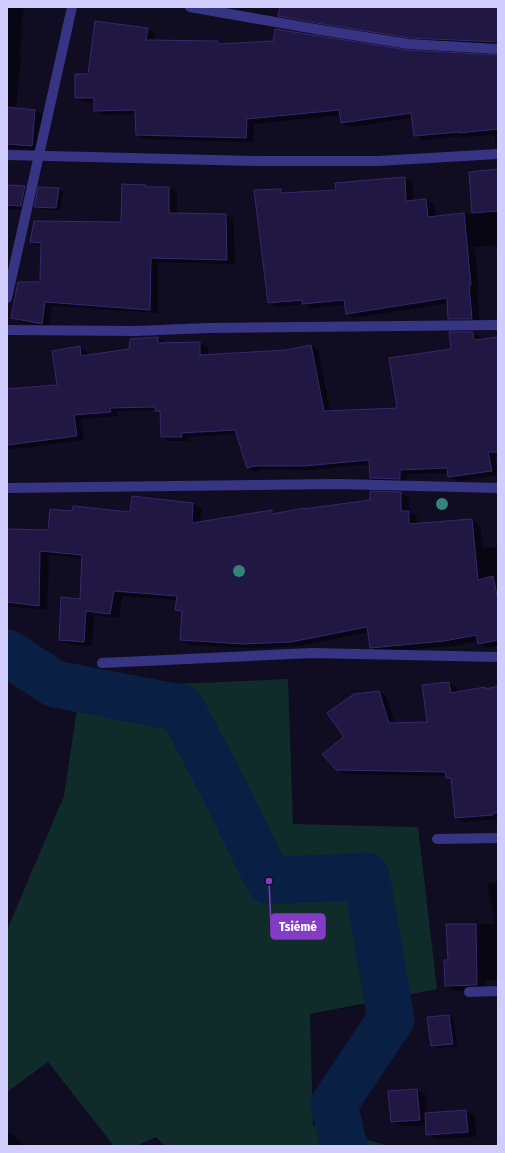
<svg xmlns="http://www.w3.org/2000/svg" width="505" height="1153" font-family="'Fira Sans Condensed',sans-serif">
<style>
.green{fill:#0f2c2a}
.shadow{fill:#0007}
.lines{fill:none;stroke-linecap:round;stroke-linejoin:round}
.river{stroke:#091f44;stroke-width:47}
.building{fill:#201743;stroke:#362870}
.minor{stroke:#373583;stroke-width:10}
.tree{fill:#358378}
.leader{fill:none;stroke:#843cc5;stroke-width:1.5}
.callout-dot{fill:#843cc5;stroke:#100c22;stroke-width:1.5}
.callout{fill:#843cc5;stroke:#843cc5;stroke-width:1.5}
.callout-label{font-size:13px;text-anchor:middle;font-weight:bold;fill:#fff}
</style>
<rect width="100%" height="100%" fill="#100c22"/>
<path class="green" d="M288 679 293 824 418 827 437 989 310 1014 313 1126 390 1146H165L156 1137 136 1146H114L48 1062 7 1092V930L64 796 80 688Z"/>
<g class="shadow">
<path d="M7 7H24L21 26 23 27 19 54 21 55 16 109 34 110 43 115 40 150 7 148Z"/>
<path d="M281 7H498V46L418 42 287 19 279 15Z"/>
<path d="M147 29 155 33 154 41 218 42 223 45 409 51 498 56V148L496 147 494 134 468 137 466 136 423 140 415 135 413 118 350 127 342 123 341 115 254 124V142L145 139 137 135V114L103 115 95 110V102H84L76 97 89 75Z"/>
<path d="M498 170V245L474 247 479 289H477L480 323H457L449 318 448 303 354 318 346 313 345 305 311 308 305 304 277 307 269 303 281 190 286 193 337 191 405 178 413 183V201L426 200 434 204 436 217 473 213 470 173Z"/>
<path d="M7 186 25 187 33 192 29 210 7 209Z"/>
<path d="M145 186 150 188H169L177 193V214L226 215 233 219 235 264 158 262V313L52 306 49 328 20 322 12 318 41 283 42 246H39L31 242 122 223Z"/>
<path d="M39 188 59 189 63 192 60 210 39 209 35 206Z"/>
<path d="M473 333 481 337V340L498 338V456H495L498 475 457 481 449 477V473L407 474 408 483 378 482 371 478 370 464 312 470 262 469 255 472 248 467 237 434 189 437V441H169L161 437V413L157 410 117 411 118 416 81 419 84 440 7 450V390L58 386 79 347 87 352 88 356 130 350 158 338 166 342 165 344 200 343 208 347V356L286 351 311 346 318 350 330 411 398 409 452 350Z"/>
<path d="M400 493 409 498 410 512 417 517V525L472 520 480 525 483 548 498 547V646L487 648 479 643 478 641 453 646 380 652 371 647 369 632 300 646 253 648 190 645 181 640 183 613 177 609 178 600 122 596 119 618 94 615 92 646 68 644 60 639 81 600 83 558 49 555 47 610 7 606V527L8 530 49 531 73 512 131 513 133 497 193 504 202 509 200 522 272 511 277 514 371 501Z"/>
<path d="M449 683 457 687 458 692 498 689V819L464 822 456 818 453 780 447 776 345 774 337 769 346 737 379 692 386 696 395 723H428L423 686Z"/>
<path d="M498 882V979L485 981 486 990 455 991 446 986 449 961 447 925 495 924 487 884Z"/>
<path d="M449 1016 453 1018 457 1046 436 1048 432 1046 428 1018Z"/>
<path d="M417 1090 426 1095 427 1114 466 1111 475 1116 476 1137 436 1139 427 1134V1125L400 1126 392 1121 390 1092Z"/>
<path d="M7 1132 13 1135 25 1146H7Z"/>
</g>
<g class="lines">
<path class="river" d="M7 653 55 684 181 708 223 787 269 881 366 876 391 1019 334 1104 344 1146"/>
</g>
<g class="building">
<path d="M280 7H498V42L410 38 322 24 278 16Z"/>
<path d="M95 21 148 28 146 40 218 41V44L273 41 275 29 408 50 498 55V129L459 133V132L414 136 411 113 341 123 339 110 247 119 246 138 136 135 135 110 94 111V98H75V74H88Z"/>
<path d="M7 107 35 110 32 146 7 144Z"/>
<path d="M498 169V211L472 213 469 172Z"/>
<path d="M405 177 406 201 426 199 428 217 464 213 471 285H469L472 319H448L447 298 346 314 344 300 302 304V300L268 303 254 190 281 189V193L336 190 335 183Z"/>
<path d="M122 184 146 185V187H169V213L226 214 227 260 151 258 150 310 45 302 42 324 11 318 18 282H40L41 243 30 242 34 221 121 222Z"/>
<path d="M7 185 25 186 21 206 7 205Z"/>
<path d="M38 187 59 188 56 208 34 207Z"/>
<path d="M449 332H473L474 340 498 337V452H488L492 471 448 477 447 468 400 470V479L370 478 369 460 304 466H254L247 468 235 430 181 433 182 437H161L160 411H155V407L110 408 111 412 74 415 77 436 7 445V389L57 385 52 351 80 346 81 356 129 349 130 339 158 337V343L200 342V355L286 350 311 345 324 411 397 408 389 358 451 349Z"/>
<path d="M370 491 401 492V511H409V524L472 519 478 580 493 576 498 600V640L478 644 476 635 444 641 370 648 367 627 291 642 243 644 180 640 182 611 175 610 177 596 114 591 110 614 86 611 84 642 59 640 61 597 80 599 82 555 40 551 39 606 7 602V529L48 530 50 509 72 511 73 506 130 512 132 496 193 503 192 523 272 510V514L304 508V509L370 500Z"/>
<path d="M449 682 451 693 485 687 486 689 498 686V813H493V815L455 818 451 778H446L445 772 336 770 322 754 344 737 327 713 354 694 379 691 389 723 427 722 422 685Z"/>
<path d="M446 924H476L477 985 445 986 444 960H448Z"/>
<path d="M449 1015 453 1044 431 1046 427 1017Z"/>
<path d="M417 1089 420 1120 391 1122 388 1091Z"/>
<path d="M466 1110 468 1132 426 1135 425 1113Z"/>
</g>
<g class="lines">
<g class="minor">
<path d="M190 7 321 30 409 44 498 49"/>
<path d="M7 155 260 161H378L498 154"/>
<path d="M7 298 72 7"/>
<path d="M7 330 136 331 207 328 498 325"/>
<path d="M7 488 338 484 498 488"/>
<path d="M102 663 312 653 498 657"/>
<path d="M437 839 498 838"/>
<path d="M469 992 498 991"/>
</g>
</g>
<g class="tree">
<circle cx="442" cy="504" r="6"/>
<circle cx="239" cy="571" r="6"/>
</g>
<path class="leader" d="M269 881L271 926"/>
<circle class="callout-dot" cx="269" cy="881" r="4"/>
<rect class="callout" x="271" y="914" width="54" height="25" rx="4"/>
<g class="callout-label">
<text x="298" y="931">Tsiémé</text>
</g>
<rect width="505" height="1153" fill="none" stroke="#d2cdff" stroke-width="16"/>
</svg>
